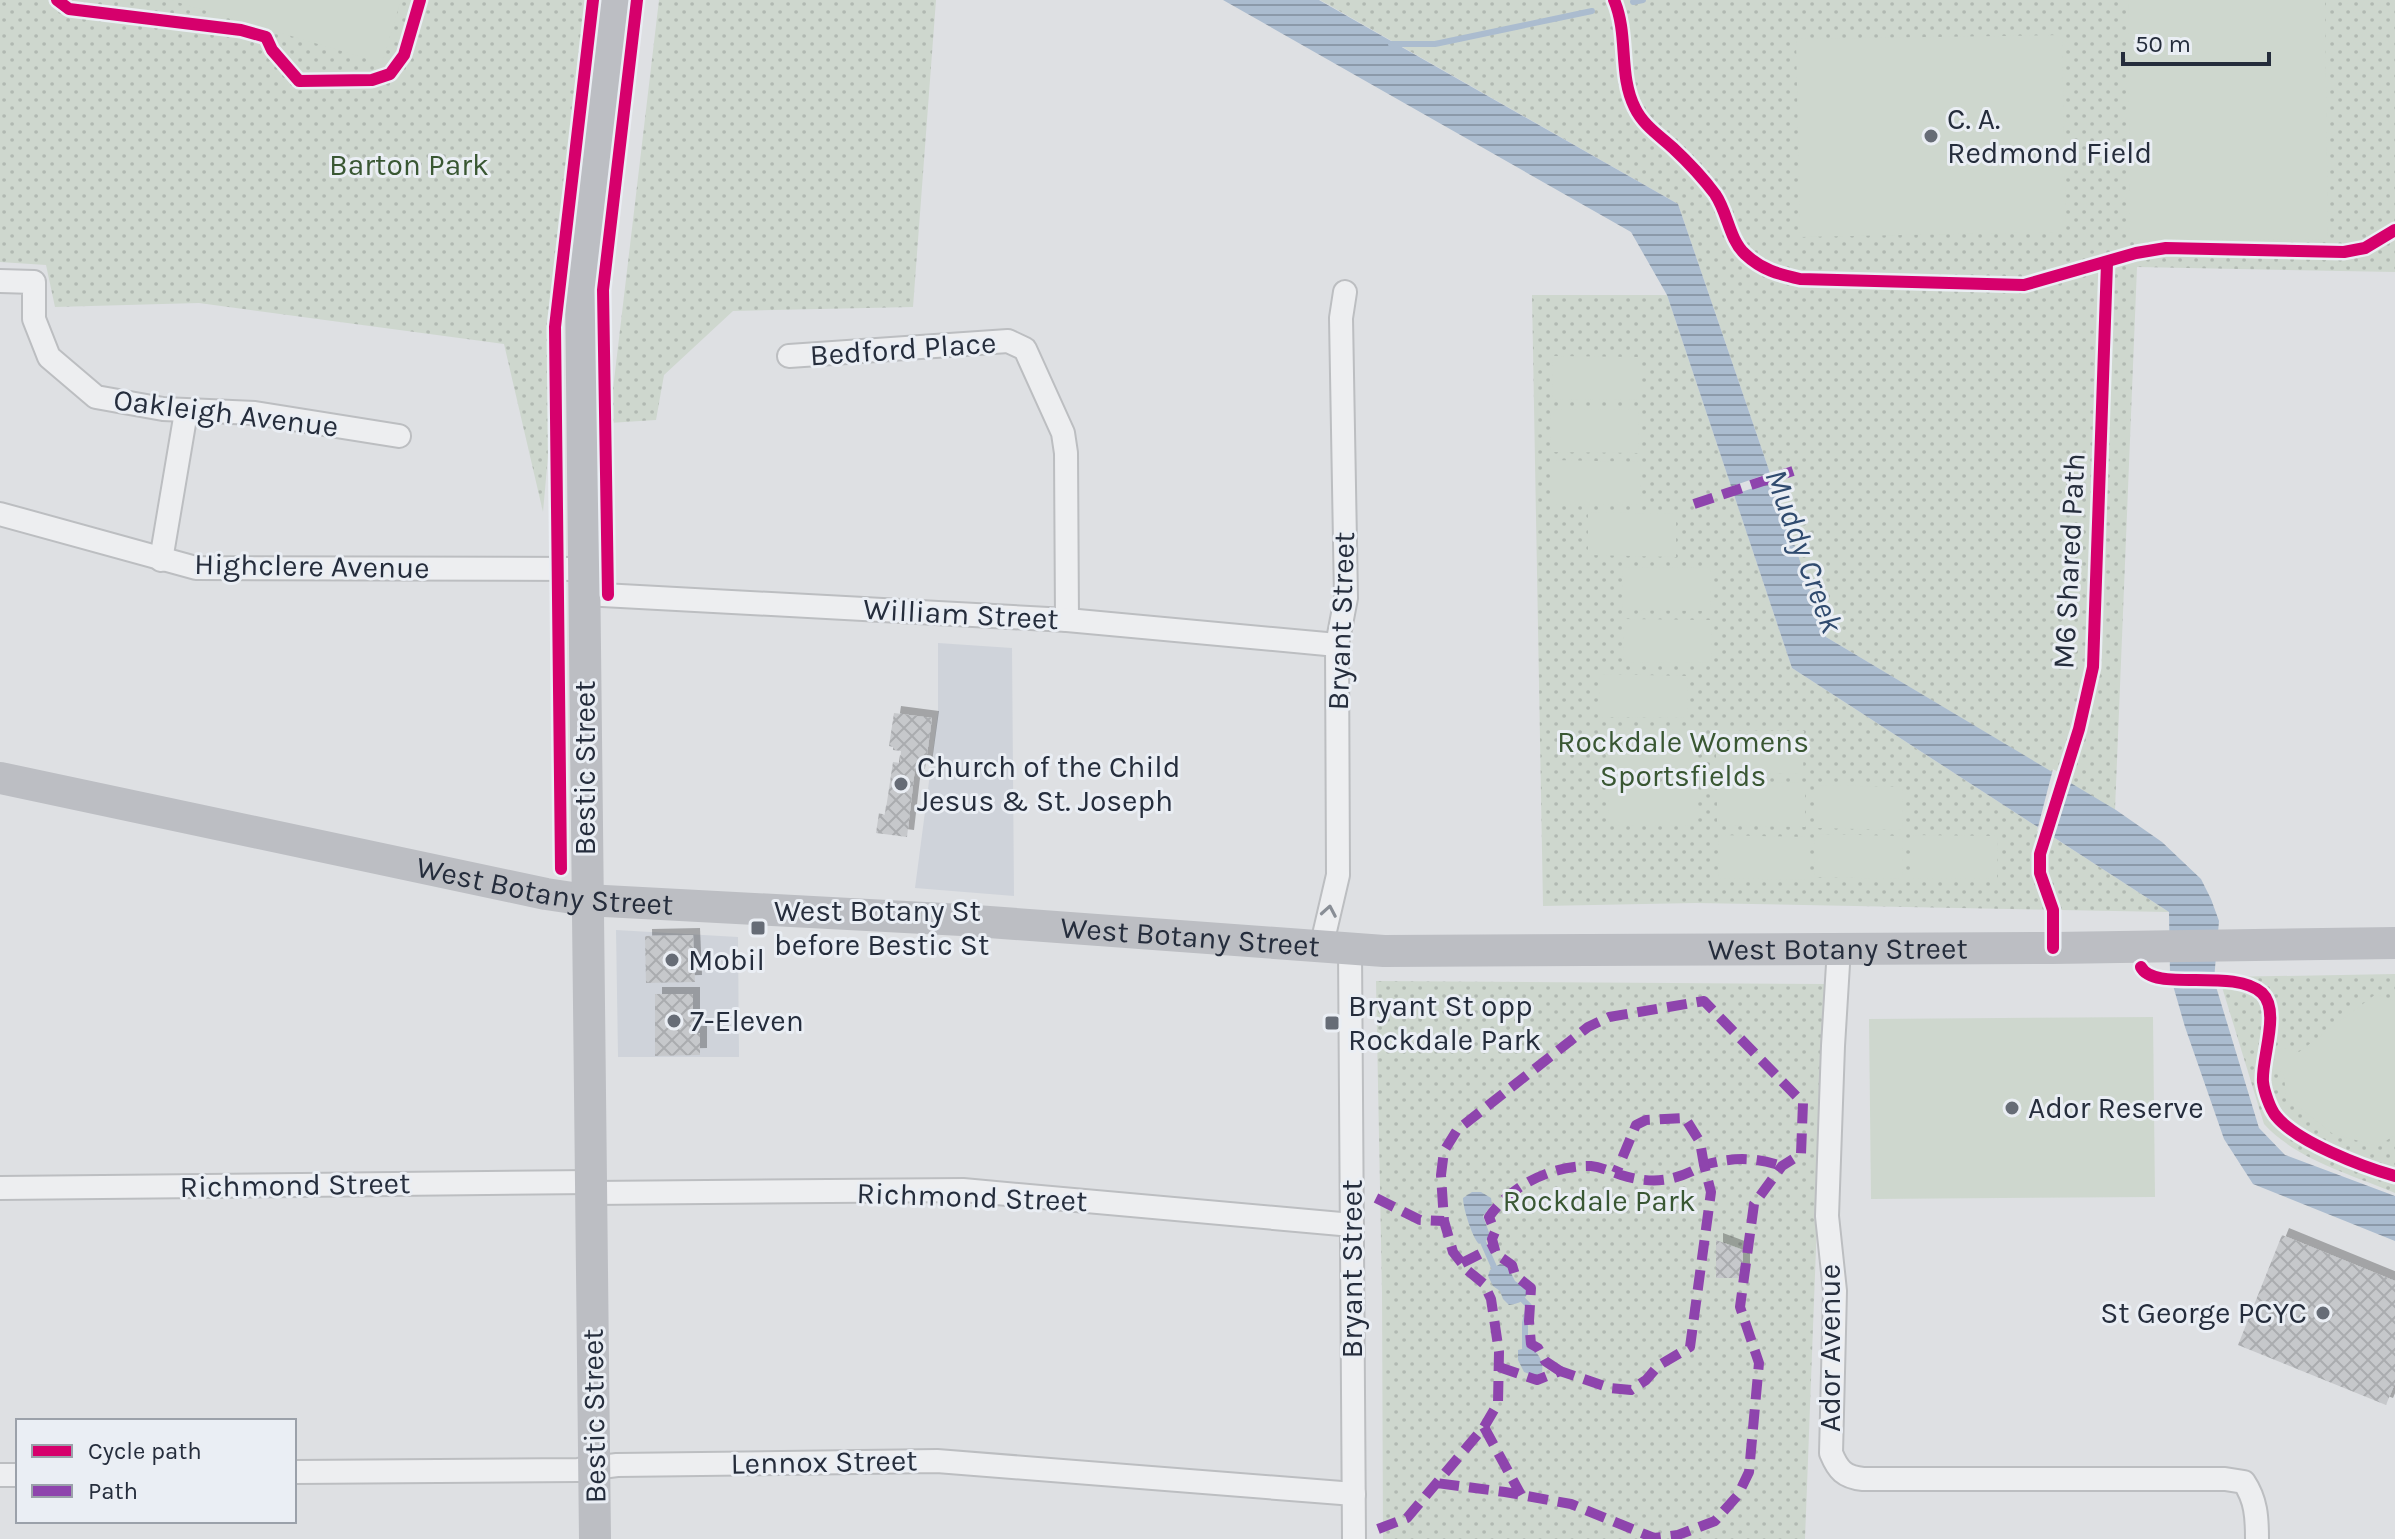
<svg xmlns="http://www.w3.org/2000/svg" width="2395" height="1539" font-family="Karla,sans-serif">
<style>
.built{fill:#cfd3da}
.park{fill:url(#park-dots)}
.garden{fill:#ced7ce}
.water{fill:url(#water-rules)}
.pier{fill:#dee0e3}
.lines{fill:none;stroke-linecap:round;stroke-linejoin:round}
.stream{stroke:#abbccf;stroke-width:6}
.building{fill:url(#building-cross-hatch);filter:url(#shadow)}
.street-casing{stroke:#bcbec1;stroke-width:26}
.street{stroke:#edeef0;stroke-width:22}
.secondary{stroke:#bcbec3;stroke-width:32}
.quiet{stroke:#8e44ad;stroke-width:10;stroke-dasharray:20 10;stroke-linecap:butt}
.cycleway-casing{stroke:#eaeef4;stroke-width:17}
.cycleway{stroke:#d6006c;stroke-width:12}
.oneway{stroke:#898e96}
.poi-dot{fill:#666c76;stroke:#eaeef4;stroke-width:3}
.labels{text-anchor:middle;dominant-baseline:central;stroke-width:6;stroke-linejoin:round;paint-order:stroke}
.poi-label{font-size:30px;fill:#252d3c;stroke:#eaeef4;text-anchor:start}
.park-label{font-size:30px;fill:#395733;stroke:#eaeef4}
.street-label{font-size:30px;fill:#252d3c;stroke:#eaeef4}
.water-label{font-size:32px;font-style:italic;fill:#304b6f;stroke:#eaeef4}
</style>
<defs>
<pattern id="park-dots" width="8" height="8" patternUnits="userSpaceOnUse" patternTransform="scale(2)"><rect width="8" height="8" fill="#ced7ce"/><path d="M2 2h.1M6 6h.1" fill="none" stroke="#b1b9b2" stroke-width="1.8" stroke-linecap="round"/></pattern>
<pattern id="water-rules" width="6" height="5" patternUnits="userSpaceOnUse" patternTransform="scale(2)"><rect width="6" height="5" fill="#abbccf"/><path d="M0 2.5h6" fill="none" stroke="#8b99a9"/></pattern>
<pattern id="building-cross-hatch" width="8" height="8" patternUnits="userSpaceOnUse" patternTransform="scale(2)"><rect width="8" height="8" fill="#c6c8cb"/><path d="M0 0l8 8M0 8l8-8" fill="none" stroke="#aaacaf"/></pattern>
<filter id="shadow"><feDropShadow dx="7" dy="-7" stdDeviation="0" flood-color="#0004"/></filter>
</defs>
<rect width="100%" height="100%" fill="#dee0e3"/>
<g class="built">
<path d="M938 643 1012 648 1014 896 915 888 938 713Z"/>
<path d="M616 930 738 937 739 1057H618Z"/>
</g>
<g class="park">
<path d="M0 0H598L559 332 543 512 504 344 199 303 55 307 46 265 0 262Z"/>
<path d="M659 0H936L913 307 733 311 664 375 656 420 609 423Z"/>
<path d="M1320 0H2395V272L2137 267 2115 810 1826 637 1678 204Z"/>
<path d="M1532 295H1667L1792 668 2169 912 1696 903 1543 906Z"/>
<path d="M2395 974V1193C2351 1174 2297 1160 2264 1124L2222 987 2223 977Z"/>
<path d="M1376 981 1826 984 1805 1539H1383L1382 1293Z"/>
</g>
<g class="garden">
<path d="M170 0H401L382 63Z"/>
<path d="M2128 0H2325L2328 239 2130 240Z"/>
<path d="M2062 35 2066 232 1800 237 1796 39Z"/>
<path d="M1553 356 1640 357V400L1552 399Z"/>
<path d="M1551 409 1639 410 1638 453 1550 452Z"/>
<path d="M1553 460 1641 462 1640 505 1553 504Z"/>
<path d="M1588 512 1676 514V557L1588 555Z"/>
<path d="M1623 567 1711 568 1710 611 1622 610Z"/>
<path d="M1624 619 1712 620 1711 663 1623 662Z"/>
<path d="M1600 674 1688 676 1687 718 1599 717Z"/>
<path d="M1610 728 1698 730V773L1610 771Z"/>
<path d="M1716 730 1804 731 1803 774 1716 773Z"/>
<path d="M1609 782 1696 783V826L1608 825Z"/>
<path d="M1717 782 1805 783V827L1717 825Z"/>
<path d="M1815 785 1903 787 1902 830 1815 828Z"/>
<path d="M1815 834 1903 836 1902 879 1814 877Z"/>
<path d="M1719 835 1806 837V880L1718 878Z"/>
<path d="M1910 835 1998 836 1997 879 1910 878Z"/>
<path d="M2376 994 2395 1001V1135L2378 1146 2333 1134 2286 1097 2284 1075 2273 1066 2277 1046 2299 1052Z"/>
<path d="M2153 1017 2155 1197 1871 1199 1869 1019Z"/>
</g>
<g class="water">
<path d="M1223 0H1319L1678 204 1826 637 2116 810 2162 842 2201 879 2211 899 2219 921 2214 980 2259 1128 2285 1155 2395 1196V1241L2253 1184 2224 1139 2185 1027 2170 975 2169 912 1792 668 1667 295 1631 232Z"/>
<path d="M1472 1192H1481L1491 1198 1492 1204 1483 1216 1491 1238 1479 1244C1472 1237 1463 1208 1463 1198Z"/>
<path d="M1500 1264 1507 1265 1515 1281 1528 1290C1526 1301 1519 1304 1509 1305L1503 1299 1500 1291 1493 1286 1488 1276 1490 1270Z"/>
<path d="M1530 1347C1538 1352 1544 1362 1542 1372L1535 1376 1524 1372 1518 1360V1350Z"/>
</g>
<g class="pier">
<path d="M1773 472 1776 480 1730 496 1727 488Z"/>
<path d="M2053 769 2070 779 2052 841 2037 831Z"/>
</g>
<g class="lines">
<g class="stream">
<path d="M1633 2 1643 0"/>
<path d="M1391 44H1435L1592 11"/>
<path d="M1483 1242 1494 1267"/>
<path d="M1523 1300 1529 1306 1525 1323V1347"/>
</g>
</g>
<g class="building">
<path d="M894 713 932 718 925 769 915 768 907 837 876 833 879 813 885 815 893 762 900 763 901 751 893 750V747L889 746Z"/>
<path d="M693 935 695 982 646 983 645 936Z"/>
<path d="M655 994H693V1033H700V1055L655 1056Z"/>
<path d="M2282 1235 2395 1281V1383L2386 1405 2238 1345Z"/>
<path d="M1716 1240 1743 1250V1278H1716Z"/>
</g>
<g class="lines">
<g class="street-casing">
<g id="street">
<path d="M0 281 34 282V319L49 357 96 397 163 409 255 413 399 436"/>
<path d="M789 356 1008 341 1025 349 1063 433 1066 453 1067 620"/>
<path d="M0 514 196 568 583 569"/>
<path d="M161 560 186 412"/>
<path d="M584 594 1067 620 1337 645"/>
<path d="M1321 948 1338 875 1337 645 1346 598 1341 318 1345 292"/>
<path d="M1839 948 1833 1046 1827 1216 1835 1291 1831 1453C1838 1470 1844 1477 1863 1479H2225L2244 1482C2256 1500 2257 1517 2257 1539"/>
<path d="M1350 950 1354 1539"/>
<path d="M0 1188 591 1182"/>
<path d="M591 1193 963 1190 1352 1225"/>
<path d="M294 1472 578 1470 617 1465 937 1461 1354 1494"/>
<path d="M0 1475H18"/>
</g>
</g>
<use href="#street" class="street"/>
<g class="secondary">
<path id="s1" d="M0 778 546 894 586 900 962 920 1384 951 2053 948 2395 943"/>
<path d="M595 1539 581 290 617 0"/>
</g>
<g class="quiet">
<path d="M1694 504 1793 471"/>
<path d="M1376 1198 1420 1220 1444 1221"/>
<path d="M1462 1263 1494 1247"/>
<path d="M1499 1367 1537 1380 1560 1371 1610 1388 1631 1390 1646 1380 1658 1366 1690 1347 1711 1192 1704 1165C1733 1157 1754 1157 1782 1166"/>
<path d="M1560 1371 1545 1361 1538 1348 1531 1344 1529 1321 1531 1288 1515 1275 1512 1265 1496 1254 1492 1239 1495 1232 1489 1217C1511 1185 1553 1165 1591 1166 1601 1167 1612 1172 1621 1175 1654 1185 1676 1181 1704 1165L1700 1142 1685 1118 1646 1120 1636 1125 1616 1173"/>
<path d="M1484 1427 1521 1495"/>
<path d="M1378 1529 1407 1518 1484 1427 1498 1403 1499 1352 1491 1299 1484 1284 1467 1270 1453 1252 1444 1221 1441 1175 1444 1151 1457 1130 1588 1027 1609 1017 1704 1001 1803 1103 1801 1154 1782 1166 1754 1204 1740 1307 1759 1363 1749 1472 1738 1495 1715 1521 1678 1535 1654 1538 1571 1504 1505 1492 1436 1483"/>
</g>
<g class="cycleway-casing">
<g id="cycleway">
<path d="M57 0 69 9 241 30 266 37 272 50 299 81 372 80 390 74 404 55 420 0"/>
<path d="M1614 0C1629 35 1618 75 1635 108 1643 125 1660 136 1673 148 1688 162 1703 178 1715 194 1728 213 1729 239 1745 254 1762 270 1778 274 1800 279L2024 285 2136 253 2166 248 2344 252 2365 248 2395 230"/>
<path d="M608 595 603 290 637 0"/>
<path d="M561 869 555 327 593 0"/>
<path d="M2053 948V910L2040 873V854L2079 729 2093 667 2107 263"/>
<path d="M2141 967C2154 993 2234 967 2262 993 2281 1011 2261 1059 2263 1082 2264 1091 2270 1109 2276 1116 2297 1142 2363 1167 2395 1176"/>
</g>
</g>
<use href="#cycleway" class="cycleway"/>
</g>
<defs><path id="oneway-chevron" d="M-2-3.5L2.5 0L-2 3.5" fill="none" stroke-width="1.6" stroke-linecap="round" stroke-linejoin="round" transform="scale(2)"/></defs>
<use class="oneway" href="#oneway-chevron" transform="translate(1329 911) rotate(-80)"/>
<g class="poi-dot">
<circle cx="1931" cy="136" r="8"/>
<circle cx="901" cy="784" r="8"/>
<rect x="750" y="920" width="16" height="16" rx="4"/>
<circle cx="672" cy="960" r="8"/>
<circle cx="674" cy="1021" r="8"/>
<rect x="1324" y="1015" width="16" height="16" rx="4"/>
<circle cx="2012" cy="1108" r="8"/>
<circle cx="2323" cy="1313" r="8"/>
</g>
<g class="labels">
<g class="poi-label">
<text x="1947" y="119">C. A.<tspan x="1947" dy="34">Redmond Field</tspan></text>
<text x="917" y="767">Church of the Child<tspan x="917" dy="34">Jesus &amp; St. Joseph</tspan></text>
<text x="774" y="911">West Botany St<tspan x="774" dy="34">before Bestic St</tspan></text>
<text x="688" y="960">Mobil</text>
<text x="1348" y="1006">Bryant St opp<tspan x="1348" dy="34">Rockdale Park</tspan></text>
<text x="690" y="1021">7-Eleven</text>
<text x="2028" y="1108">Ador Reserve</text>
<text x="2307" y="1313" text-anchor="end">St George PCYC</text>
</g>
<g class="park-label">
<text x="409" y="165">Barton Park</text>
<text x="1683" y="742">Rockdale Womens<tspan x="1683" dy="34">Sportsfields</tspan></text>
<text x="1599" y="1201">Rockdale Park</text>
</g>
<g class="street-label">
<text transform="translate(903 349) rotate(-4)">Bedford Place</text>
<text transform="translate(226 413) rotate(7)">Oakleigh Avenue</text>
<text transform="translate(2069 561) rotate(-87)">M6 Shared Path</text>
<text transform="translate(312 566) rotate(1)">Highclere Avenue</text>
<text transform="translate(961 614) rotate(3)">William Street</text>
<text transform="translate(1341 621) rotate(-88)">Bryant Street</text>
<text transform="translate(585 768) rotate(-90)">Bestic Street</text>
<text stroke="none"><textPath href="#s1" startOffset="556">West Botany Street</textPath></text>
<text stroke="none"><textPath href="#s1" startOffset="1204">West Botany Street</textPath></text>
<text stroke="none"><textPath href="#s1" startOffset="1852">West Botany Street</textPath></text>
<text transform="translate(295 1185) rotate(-1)">Richmond Street</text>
<text transform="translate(972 1197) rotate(2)">Richmond Street</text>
<text transform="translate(1352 1269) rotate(-90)">Bryant Street</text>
<text transform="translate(1830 1348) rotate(-90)">Ador Avenue</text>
<text transform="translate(594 1416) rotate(-91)">Bestic Street</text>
<text transform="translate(824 1462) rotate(-1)">Lennox Street</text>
</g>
<g class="water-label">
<text transform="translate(1804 551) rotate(70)">Muddy Creek</text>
</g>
</g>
<rect x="16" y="1419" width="280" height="104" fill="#eaeef4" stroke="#9ba1aa" stroke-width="2"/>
<rect x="32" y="1445" width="40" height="12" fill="#d6006c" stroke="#9ba1aa" stroke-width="2"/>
<text x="88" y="1459" font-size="24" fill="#252d3c">Cycle path</text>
<rect x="32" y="1485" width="40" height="12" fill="#8e44ad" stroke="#9ba1aa" stroke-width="2"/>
<text x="88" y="1499" font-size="24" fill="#252d3c">Path</text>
<path d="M2123 52v12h146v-12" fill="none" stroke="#252d3c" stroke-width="4"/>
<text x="2135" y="52" font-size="24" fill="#252d3c" stroke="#eaeef4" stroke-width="6" paint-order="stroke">50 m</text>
</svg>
